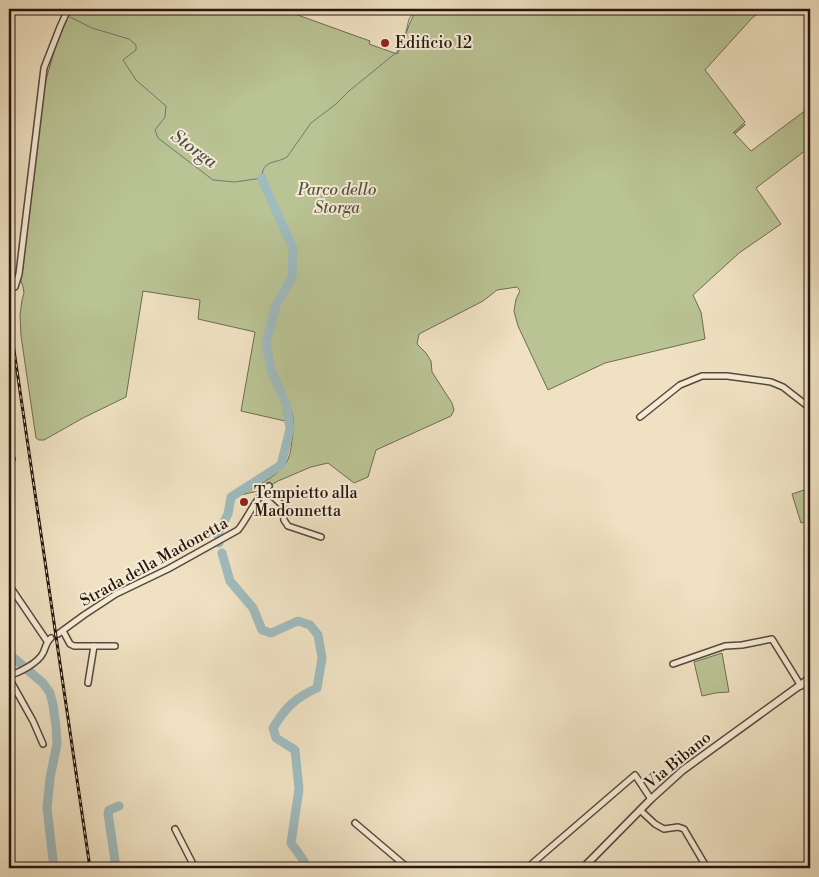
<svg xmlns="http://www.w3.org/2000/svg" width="819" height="877" font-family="'Libre Bodoni',serif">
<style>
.green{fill:#b9c394;stroke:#706c51}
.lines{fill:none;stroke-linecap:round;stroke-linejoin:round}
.stream{stroke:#6f7978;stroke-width:1}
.river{stroke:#9fbbbe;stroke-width:9}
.minor-casing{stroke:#58483b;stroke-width:8}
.tertiary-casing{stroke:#58483b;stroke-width:9}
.minor{stroke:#f5ecd7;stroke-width:5}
.tertiary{stroke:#f5ecd7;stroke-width:6}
.rail-casing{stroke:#26150e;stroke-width:3}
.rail{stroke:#f5ecd7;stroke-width:1;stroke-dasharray:4;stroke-linecap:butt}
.poi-dot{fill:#8f2418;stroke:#f5ecd7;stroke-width:2}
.labels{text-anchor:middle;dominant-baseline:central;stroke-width:4;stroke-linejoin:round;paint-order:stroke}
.poi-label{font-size:16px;fill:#26150e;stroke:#f5ecd7;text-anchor:start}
.park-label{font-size:16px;font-style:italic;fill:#59523d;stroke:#f5ecd7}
.street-label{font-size:16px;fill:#26150e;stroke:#f5ecd7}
.water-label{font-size:18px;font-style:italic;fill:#504f4c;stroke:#f5ecd7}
</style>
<rect width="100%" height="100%" fill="#efe1c2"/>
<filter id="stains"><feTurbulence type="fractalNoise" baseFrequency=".004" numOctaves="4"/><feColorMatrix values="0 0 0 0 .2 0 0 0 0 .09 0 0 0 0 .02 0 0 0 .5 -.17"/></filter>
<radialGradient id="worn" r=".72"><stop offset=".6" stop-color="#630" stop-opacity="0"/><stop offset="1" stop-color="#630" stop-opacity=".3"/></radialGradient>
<g class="green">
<path d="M71 9H281L370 41 369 44 397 54C407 39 406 24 418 9H764L752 18 705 70 745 122 733 133H734L745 124V125L735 134 751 151 810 107V147L756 188 781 224 739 253 693 295 701 312 705 339 605 363 548 390 518 326 514 311 516 299 520 291 517 287 497 290 483 301 419 334 417 344 426 353 431 361 432 372 452 403 454 410 451 416 376 450 368 477 354 483 328 463 311 467 278 481 263 490 240 495C255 486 276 478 286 463 290 457 291 448 292 440 294 430 294 419 291 409L284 411 285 421 241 411 255 332 198 319 200 300 143 291 126 397 83 418 44 440H39L36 438 21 336 20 315 22 300 24 293 23 287 20 278 23 268 36 151 45 83 56 45Z"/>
<path d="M807 489 810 502V521L801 523 792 494Z"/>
<path d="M722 653 729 692 715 693 702 696 694 662Z"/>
</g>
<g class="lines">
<path class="stream" d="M70 17 92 28 129 39 136 45V50L123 60 136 80 166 106 165 117 155 130 158 138 213 180 235 182 262 178C262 159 276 164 287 157L311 123 336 104 349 91 397 52 404 40 409 19 416 9"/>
<g class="river">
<path d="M219 543 218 533 228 514 231 497 281 465 290 429 287 406 271 370 266 343 276 305 292 278 293 248 263 182 262 178"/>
<path d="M222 553 230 581 253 608 262 630 271 633 298 621 310 625 318 635 322 658 317 688C295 698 286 707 273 728L276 738 295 750 299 789 291 843 304 861 306 868"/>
<path d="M9 654 43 683 50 693 53 705 56 726 57 744 50 778 47 808 54 868"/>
<path d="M116 868 108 813 109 810 119 806"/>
</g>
<g class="minor-casing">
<g id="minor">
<path d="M15 287 19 274 44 68 60 27 68 9"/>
<path d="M640 417 680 385 702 376H727L771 382 783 387 810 408"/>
<path d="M9 461 12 459"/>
<path d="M266 490 282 505 284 520 288 526 321 537"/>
<path d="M9 585 47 641"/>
<path d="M63 631 70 644 74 646H115"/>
<path d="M58 634 84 615 116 594 168 569 238 530C249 516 255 499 269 486"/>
<path d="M673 664 725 646 742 645 772 639 801 686"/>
<path d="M9 675C19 673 38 663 43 653 46 647 46 642 51 638"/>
<path d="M9 678 33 721 43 744"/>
<path d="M88 683 94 646"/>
<path d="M640 810 655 824 664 829 678 827 684 829 707 868"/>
<path d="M355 823 408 868"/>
<path d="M175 829 195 868"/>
<path d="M527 868 635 775 651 799"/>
</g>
</g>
<g class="tertiary-casing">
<g id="tertiary">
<path d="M9 9H11"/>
<path d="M583 868 651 799 683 770 810 678"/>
</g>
</g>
<use href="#minor" class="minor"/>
<use href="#tertiary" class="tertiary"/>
<g class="rail-casing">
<path id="rail" d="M9 316 90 868"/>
</g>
<use href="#rail" class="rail"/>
</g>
<g class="poi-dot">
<circle cx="385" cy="43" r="5"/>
<circle cx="244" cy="502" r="5"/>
</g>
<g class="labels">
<g class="poi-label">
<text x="395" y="43">Edificio 12</text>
<text x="254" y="493">Tempietto alla<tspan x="254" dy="18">Madonnetta</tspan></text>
</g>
<g class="park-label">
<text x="337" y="190">Parco dello<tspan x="337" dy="18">Storga</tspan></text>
</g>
<g class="street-label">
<text transform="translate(154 562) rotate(-29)">Strada della Madonetta</text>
<text transform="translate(678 760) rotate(-39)">Via Bibano</text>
</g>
<g class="water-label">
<text transform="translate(194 149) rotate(36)">Storga</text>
</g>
</g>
<rect width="819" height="877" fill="none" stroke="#efe1c2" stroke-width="30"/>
<rect x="10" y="10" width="799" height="857" fill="none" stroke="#26150e" stroke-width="2.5"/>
<rect x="15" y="15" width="789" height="847" fill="none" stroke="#26150e"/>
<rect width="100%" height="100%" filter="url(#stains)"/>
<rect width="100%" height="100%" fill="url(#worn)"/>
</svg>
